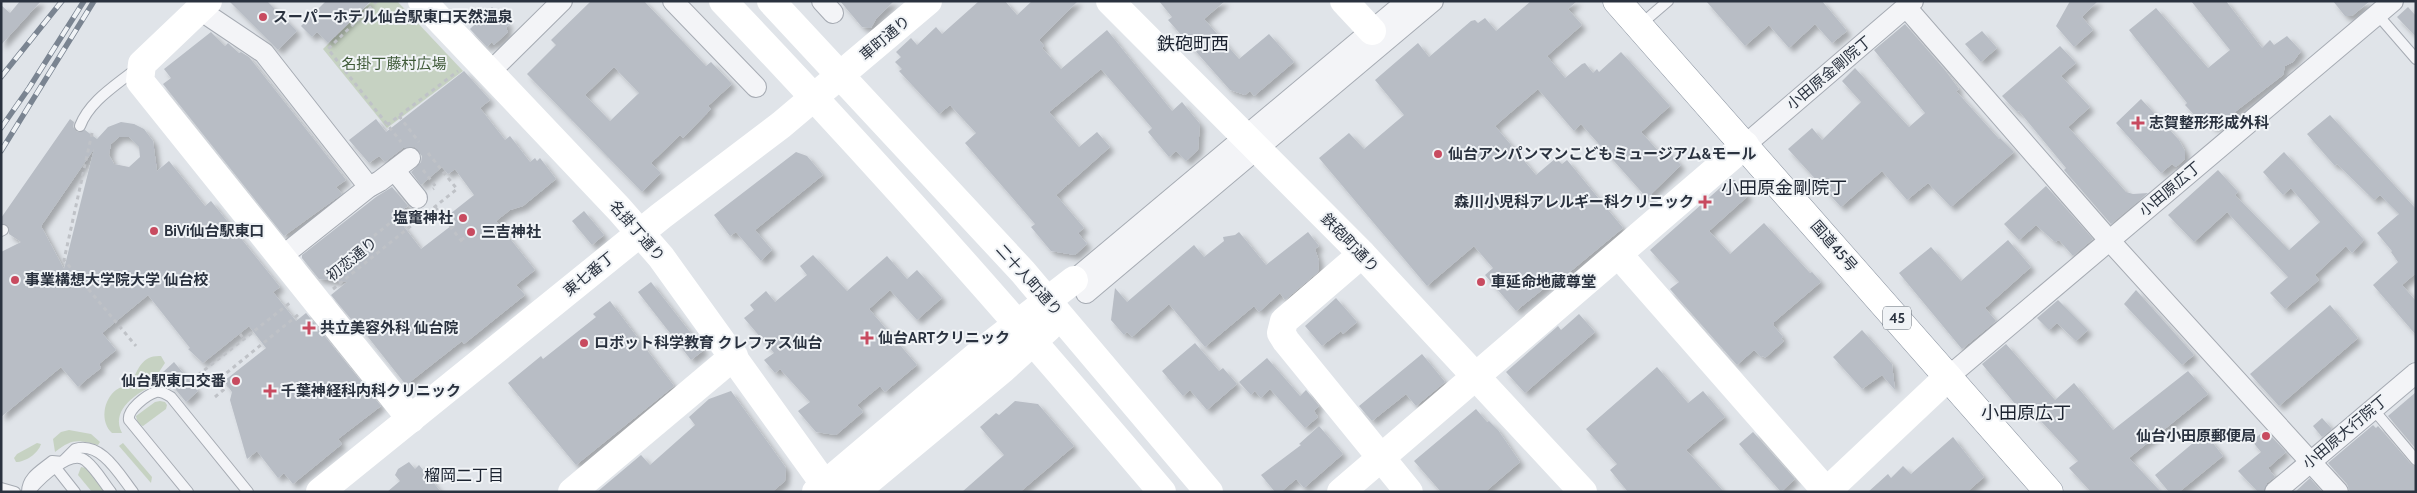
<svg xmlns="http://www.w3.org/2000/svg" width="2417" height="493" font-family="Cabin,'Noto Sans JP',sans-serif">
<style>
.green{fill:#c6d2c2}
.building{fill:#b8bdc5;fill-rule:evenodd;filter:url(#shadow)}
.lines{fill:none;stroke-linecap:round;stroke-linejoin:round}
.lane-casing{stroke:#a6abb3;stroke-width:12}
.street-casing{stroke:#a6abb3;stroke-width:22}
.highway-casing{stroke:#88919e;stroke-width:29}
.path{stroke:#bfc2c7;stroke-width:3;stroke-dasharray:4 4;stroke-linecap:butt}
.lane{stroke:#f3f4f7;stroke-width:10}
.street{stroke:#f3f4f7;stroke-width:20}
.secondary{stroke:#fff;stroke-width:28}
.highway{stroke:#fff;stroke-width:28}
.rail-casing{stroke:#7a8491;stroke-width:5.5}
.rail{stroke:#f0f3f6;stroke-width:4;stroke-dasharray:11;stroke-linecap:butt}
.poi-dot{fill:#c84b60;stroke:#f0f3f6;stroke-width:2}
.labels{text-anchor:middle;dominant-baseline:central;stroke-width:4;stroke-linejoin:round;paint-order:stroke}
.shield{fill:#f0f3f6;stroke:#656c76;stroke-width:1}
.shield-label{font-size:14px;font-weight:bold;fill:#2a323f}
.poi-label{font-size:15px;font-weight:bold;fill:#2a323f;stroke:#f0f3f6;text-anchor:start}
.street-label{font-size:15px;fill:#2a323f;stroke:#f0f3f6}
.park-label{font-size:15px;fill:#3f5a38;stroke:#f0f3f6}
.neighbourhood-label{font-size:16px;fill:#1c2330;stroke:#f0f3f6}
.quarter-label{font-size:18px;fill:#1c2330;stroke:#f0f3f6}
</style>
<defs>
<filter id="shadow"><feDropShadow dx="4.5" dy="4.5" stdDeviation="2.5" flood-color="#0004"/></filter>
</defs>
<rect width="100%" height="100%" fill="#e0e4e9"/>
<g class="green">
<path d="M372 1H397L463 71 387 128 323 49Z"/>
<path d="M161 356 165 363 157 375 150 379V387C132 396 111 412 122 433H112C100 422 103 400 116 390 120 387 126 386 131 384 138 369 142 355 161 356Z"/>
<path d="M160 401 165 402 167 405 166 409 143 426C138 425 137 421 136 416L155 402Z"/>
<path d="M69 430 91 434 100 442 98 445C77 440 73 438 55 452L53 439 61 432Z"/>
<path d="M37 443 41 444C38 454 25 462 16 462L14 458 17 454Z"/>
<path d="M123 443 152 477 151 483 119 446Z"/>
<path d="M81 467 86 468 107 492H92L78 475Z"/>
</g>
<g class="building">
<path d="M20 1H41L1 45V5L10 13Z"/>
<path d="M229 1H267L297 31 278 50Z"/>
<path d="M326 1H371L328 43 317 32 312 37 301 26Z"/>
<path d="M591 1H644L706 66 711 62 732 84 708 106 711 109 683 138 680 135 651 163 661 173 642 192 527 74 556 45 551 40ZM614 67 639 93 610 121 585 95Z"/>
<path d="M840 1H894L876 19 871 28 862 27Z"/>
<path d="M979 1H1005L1017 15 1032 1H1078L1039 40 1044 46 1042 48 1061 69 1107 30 1172 111 1182 102 1200 124 1198 150 1186 161 1176 151 1169 157 1148 132 1152 128 1101 69 1049 112 1079 147 1097 132 1110 147 1056 195 1084 228 1078 233 1087 244 1075 255 1051 251 1031 227 1035 224 965 143 976 133 950 105 939 114 899 71 902 69 895 62 901 57 896 52 911 38 917 45 936 27 942 34Z"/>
<path d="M1159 1H1225L1204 19 1239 59 1269 34 1294 62 1254 96 1250 91 1245 95 1230 90 1168 20 1172 17Z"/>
<path d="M1531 1H1577L1568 9 1582 25 1547 56 1565 78 1582 64 1585 63 1593 73 1597 69 1599 72 1621 52 1670 106 1641 132 1660 153 1665 148 1681 165 1647 198 1581 124 1574 131 1538 89 1495 126 1536 175 1556 158 1562 164 1567 160 1623 228 1560 280 1558 277 1516 311 1485 275 1493 268 1474 246 1427 286 1319 158 1349 133 1364 149 1404 115 1375 80 1418 43 1429 57 1471 21 1475 20 1478 23 1485 18 1496 31Z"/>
<path d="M1706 1H1822L1847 31 1832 43 1815 24 1789 48 1769 25 1745 46Z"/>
<path d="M2070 1H2098L2082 17 2093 30 2074 47 2056 26Z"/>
<path d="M2191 1H2226L2262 48 2270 40 2274 45 2287 36 2301 51 2293 62 2285 66 2283 75 2214 128 2204 118 2201 122 2185 105 2187 103 2129 30 2156 8 2208 68 2230 50Z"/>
<path d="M2333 1H2370L2352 16H2345Z"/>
<path d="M492 7 509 25 506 28 508 32 494 45 492 42 487 47 470 29Z"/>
<path d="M2408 7 2416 16V37L2397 17Z"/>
<path d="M1905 24 1944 69 1959 89 1956 91 1999 139 2000 138 2014 152 1951 207 1928 183 1907 200 1882 171 1841 207 1788 149 1812 128 1822 140 1861 102 1842 81 1855 68 1909 127 1925 113 1874 50Z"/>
<path d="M1982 31 1997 48 1981 62 1965 44Z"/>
<path d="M211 32 225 46 228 43 239 53 241 52 249 57 346 180 336 187 342 194 284 236 163 84 171 78 164 69Z"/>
<path d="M2060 46 2076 63 2061 76 2090 107 2068 127 2126 192 2133 194 2148 193 2111 224 2064 170 2066 168 2019 111 2017 112 2002 96Z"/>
<path d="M464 71 490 100 480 108 505 140 510 136 530 162 535 158 537 161 540 158 556 179 523 206 510 210 496 221 535 270 516 285 525 295 464 344 462 341 406 385 353 318 351 319 331 295 347 282 319 279 302 258V255L376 197 392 187 408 206 395 215 421 249 456 222 450 214 474 195 455 169 448 174 442 167 421 185 411 172 421 162 422 156 415 147 403 148 385 162 379 156 369 163 349 140 376 119 386 132Z"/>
<path d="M2141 99 2179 140 2185 151V159L2176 167 2172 164 2161 173 2116 123Z"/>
<path d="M2330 115 2416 209V273L2402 285 2416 301V335L2373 285 2398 262 2391 252 2392 251 2377 233 2399 214 2380 195 2374 200 2337 164 2335 166 2307 134Z"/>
<path d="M70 119 74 122 73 127 77 132 85 130 97 139 108 127 121 122 134 124 144 129 153 141 157 171 169 161 205 206 211 201 280 287 273 292 296 321 306 313 381 406 338 439 342 444 293 484 284 473 278 478 257 451 247 459 230 400 232 392 224 381 266 348 249 326 203 363 188 349 190 348 148 295 102 333 116 350 99 364 101 368 87 379 78 387 61 367 1 417V252L21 242 9 234V227L1 224V218ZM119 137H129L139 147 140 157 129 167 114 164 109 155 111 144ZM94 149 64 269 41 226Z"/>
<path d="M796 152 807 156 823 175 755 230 772 250 761 261 736 232 730 236 714 215Z"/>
<path d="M2284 152 2364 240 2352 253 2346 246 2315 275 2319 280 2285 309 2270 293 2288 277 2227 212 2194 242 2168 215 2218 170 2238 192 2235 195 2289 250 2320 222 2291 188 2283 195 2263 172Z"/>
<path d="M1729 180H1735L1748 196 1709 231 1730 254 1764 223 1810 273 1812 272 1821 282 1774 322 1773 325 1783 337 1781 339 1784 341 1765 358 1763 356 1761 357 1754 350 1737 365 1670 289 1679 282 1650 250Z"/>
<path d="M2046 186 2093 239 2073 256 2059 240 2055 242 2036 225 2019 240 2004 224Z"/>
<path d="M584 211 604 235 592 245 572 221Z"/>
<path d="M1239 232 1266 265 1308 232 1319 246 1315 249 1319 261 1318 272 1285 300 1280 293 1259 312 1254 306 1205 347 1169 304 1132 337 1127 332 1124 335 1111 320 1115 288 1127 302 1194 245 1204 257 1224 241 1223 237 1235 235Z"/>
<path d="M2008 240 2031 267 1985 308 1996 321 1962 349 1899 273 1931 247 1961 281Z"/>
<path d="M813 255 847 291 887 256 907 279 917 270 942 298 917 320 890 290 869 309 917 365 885 392 880 386 857 405 863 412 836 435 816 432 798 411 810 402 780 369 775 373 764 360 774 353 744 318 754 310 750 305 766 291 775 302 807 275 800 266Z"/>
<path d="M651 282 704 350 691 360 638 292Z"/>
<path d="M2136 290 2194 355 2182 365 2124 304Z"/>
<path d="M1336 298 1357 322 1343 334 1341 331 1322 346 1305 326Z"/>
<path d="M2058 300 2088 330 2076 341 2057 323 2049 330 2037 318Z"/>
<path d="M610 301 674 386 576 465 508 383 541 356 543 359 596 317 593 314Z"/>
<path d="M2330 305 2358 338 2279 406 2250 374Z"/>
<path d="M1579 314 1595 332 1525 393 1506 372 1558 326 1561 330Z"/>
<path d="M1862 330 1892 364 1895 390 1882 375 1862 389 1833 357Z"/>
<path d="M1195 343 1219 371 1223 368 1237 384 1207 410 1190 390 1183 396 1162 371Z"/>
<path d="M2006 344 2055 400 2074 383 2113 430 2188 371 2208 394 2129 458 2161 492H2091L2069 468 2078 461 2027 406 2021 411 1982 364Z"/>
<path d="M1422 354 1445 382 1416 406 1406 394 1372 421 1359 406Z"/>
<path d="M1267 358 1300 396 1306 390 1319 406 1314 411 1318 417 1305 428 1270 389 1261 398 1255 391 1251 395 1239 382Z"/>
<path d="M174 362 198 391 186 402 162 373Z"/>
<path d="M1657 367 1688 403 1703 391 1725 417 1686 450 1724 492H1628L1610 470 1617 464 1586 429Z"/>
<path d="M731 391 786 468 785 481 772 492H597L641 455 650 465 695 425 689 417 709 399Z"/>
<path d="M2416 392V449L2388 416Z"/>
<path d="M1015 401 1038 404 1074 446 1020 492H962L1004 455 980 427 996 413 999 415Z"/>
<path d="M1476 409 1487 422 1489 421 1498 430 1520 462 1485 492H1441L1414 461Z"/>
<path d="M2322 418 2332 429 2322 437 2313 426Z"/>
<path d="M2373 425 2376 428 2378 426 2411 464 2416 467V492H2350L2347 484 2328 463Z"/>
<path d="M1319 426 1343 454 1304 488 1296 479 1281 492H1275L1261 475 1301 445 1299 444Z"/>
<path d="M2265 430 2286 452 2268 468 2275 477 2267 483 2263 492H2258L2238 471 2261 452 2252 441Z"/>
<path d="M1753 432 1795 479 1781 492 1739 444Z"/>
<path d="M2205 433 2223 456 2179 492H2169L2155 475Z"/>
<path d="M1953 437 1984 477 1967 492H1868L1888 474 1891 478 1903 466 1911 474Z"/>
<path d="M409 462 415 469 419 465 441 492H387L400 481 395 475 398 469Z"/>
<path d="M2310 478 2322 492H2295Z"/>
</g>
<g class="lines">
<g class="lane-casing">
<g id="lane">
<path d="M2377 14 2416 59"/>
<path d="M1640 25 1668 1"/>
<path d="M80 126C90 100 117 85 137 68"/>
<path d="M1 231 3 230"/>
<path d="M2373 409 2416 460"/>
<path d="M63 461 75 449C101 441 119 474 133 492"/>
<path d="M56 468 75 492"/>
<path d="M1 488 15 492"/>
<path d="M27 492C27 477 41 470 52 461L63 462"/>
<path d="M29 492C39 480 71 448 86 461 96 469 103 482 111 492"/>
<path d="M188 492 129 420C127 410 146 395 156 392 161 391 166 394 171 397L248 492"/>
</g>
</g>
<g class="street-casing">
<g id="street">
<path d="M673 1 756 87"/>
<path d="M822 1 833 13"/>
<path d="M1906 7 2109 240 2338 492"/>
<path d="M200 10 264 53 369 187"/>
<path d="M490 72 562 1"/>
<path d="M1745 145 1913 1"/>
<path d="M395 171 417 198"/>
<path d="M281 257 369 187 380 181 410 158"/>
<path d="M1074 280 1407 1"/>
<path d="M1086 293 1433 1"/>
<path d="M1948 377 2393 1"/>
<path d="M2275 492 2416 373"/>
</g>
</g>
<g class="highway-casing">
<path id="highway" d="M1617 1 2049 492"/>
</g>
<g class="path">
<path d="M377 1 328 49 401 142"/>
<path d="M399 116 419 142"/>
<path d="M387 125 458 71"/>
<path d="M92 133 64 260 136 346"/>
<path d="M428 153 457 189 432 209"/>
<path d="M423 170 436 187 433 189"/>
<path d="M435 207 463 243"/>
<path d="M451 228 457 223"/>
<path d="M461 240 468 235"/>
<path d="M324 276 405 211"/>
<path d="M333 289 423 216"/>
<path d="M240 334 244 339"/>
<path d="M198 375 291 302"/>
<path d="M208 388 299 314"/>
<path d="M215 397 228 386"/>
</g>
<use href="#lane" class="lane"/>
<use href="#street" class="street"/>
<g class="secondary">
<path d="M208 1 142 64 140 81 411 419"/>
<path d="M422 1 619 209 661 257 830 492"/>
<path d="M723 1C875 160 1020 324 1162 492"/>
<path d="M771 1 1023 272 1209 492"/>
<path d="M1110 1 1362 254 1583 492"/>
<path d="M1344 1 1372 31"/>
<path d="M1362 254 1284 321 1281 333 1286 341 1409 492"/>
<path d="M1619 255 1827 492"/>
<path d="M320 492 661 216 781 125 928 1"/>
<path d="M572 492 734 356"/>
<path d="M816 492 986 348 1074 280"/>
<path d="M855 492 1003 369 1048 328"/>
<path d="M1341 492 1745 145"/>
<path d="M1826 492 1948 377"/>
</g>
<use href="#highway" class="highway"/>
<g class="rail-casing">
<g id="rail">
<path d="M1 77 62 1"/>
<path d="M1 128 29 88 84 1"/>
<path d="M1 151 94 1"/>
</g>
</g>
<use href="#rail" class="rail"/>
</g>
<g class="poi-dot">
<circle cx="263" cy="17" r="5"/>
<path d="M2135.5 115.5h5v5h5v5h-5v5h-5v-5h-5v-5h5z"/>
<circle cx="1438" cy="154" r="5"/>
<path d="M1702.5 194.5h5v5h5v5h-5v5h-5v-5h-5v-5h5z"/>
<circle cx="463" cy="218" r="5"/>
<circle cx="154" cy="231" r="5"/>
<circle cx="471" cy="232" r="5"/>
<circle cx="15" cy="280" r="5"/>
<circle cx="1481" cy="282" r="5"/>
<path d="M306.5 320.5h5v5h5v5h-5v5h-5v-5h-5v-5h5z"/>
<path d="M864.5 330.5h5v5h5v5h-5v5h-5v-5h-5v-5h5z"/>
<circle cx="584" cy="343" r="5"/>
<circle cx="236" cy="381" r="5"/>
<path d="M267.5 383.5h5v5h5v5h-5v5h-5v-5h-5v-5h5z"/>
<circle cx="2266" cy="436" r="5"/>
</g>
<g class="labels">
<rect class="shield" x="1883" y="306.5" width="28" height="23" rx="4"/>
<g class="shield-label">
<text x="1897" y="318">45</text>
</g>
<g class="poi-label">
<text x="273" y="17">スーパーホテル仙台駅東口天然温泉</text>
<text x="2149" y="123">志賀整形形成外科</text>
<text x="1448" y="154">仙台アンパンマンこどもミュージアム&amp;モール</text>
<text x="1694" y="202" text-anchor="end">森川小児科アレルギー科クリニック</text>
<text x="453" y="218" text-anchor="end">塩竃神社</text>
<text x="164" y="231">BiVi仙台駅東口</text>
<text x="481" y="232">三吉神社</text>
<text x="25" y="280">事業構想大学院大学 仙台校</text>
<text x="1491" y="282">車延命地蔵尊堂</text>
<text x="320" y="328">共立美容外科 仙台院</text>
<text x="878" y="338">仙台ARTクリニック</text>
<text x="594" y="343">ロボット科学教育 クレファス仙台</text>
<text x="226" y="381" text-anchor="end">仙台駅東口交番</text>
<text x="281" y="391">千葉神経科内科クリニック</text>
<text x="2256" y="436" text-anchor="end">仙台小田原郵便局</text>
</g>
<g class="street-label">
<text transform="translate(885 38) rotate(-40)">車町通り</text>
<text transform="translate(1829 73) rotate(-40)">小田原金剛院丁</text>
<text transform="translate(2170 189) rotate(-40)">小田原広丁</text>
<text transform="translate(637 231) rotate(49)">名掛丁通り</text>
<text transform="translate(1350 243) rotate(46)">鉄砲町通り</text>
<text transform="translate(1834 246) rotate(49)">国道45号</text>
<text transform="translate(352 259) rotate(-39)">初恋通り</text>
<text transform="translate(589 274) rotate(-39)">東七番丁</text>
<text transform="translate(1029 280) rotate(48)">二十人町通り</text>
<text transform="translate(2345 432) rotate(-40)">小田原大行院丁</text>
</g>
<g class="park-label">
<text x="394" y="64">名掛丁藤村広場</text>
</g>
<g class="neighbourhood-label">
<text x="464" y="475">榴岡二丁目</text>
</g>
<g class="quarter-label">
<text x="1193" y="44">鉄砲町西</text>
<text x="1784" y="188">小田原金剛院丁</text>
<text x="2026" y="413">小田原広丁</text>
</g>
</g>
<rect width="2417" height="493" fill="none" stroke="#2a323f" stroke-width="5"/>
</svg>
